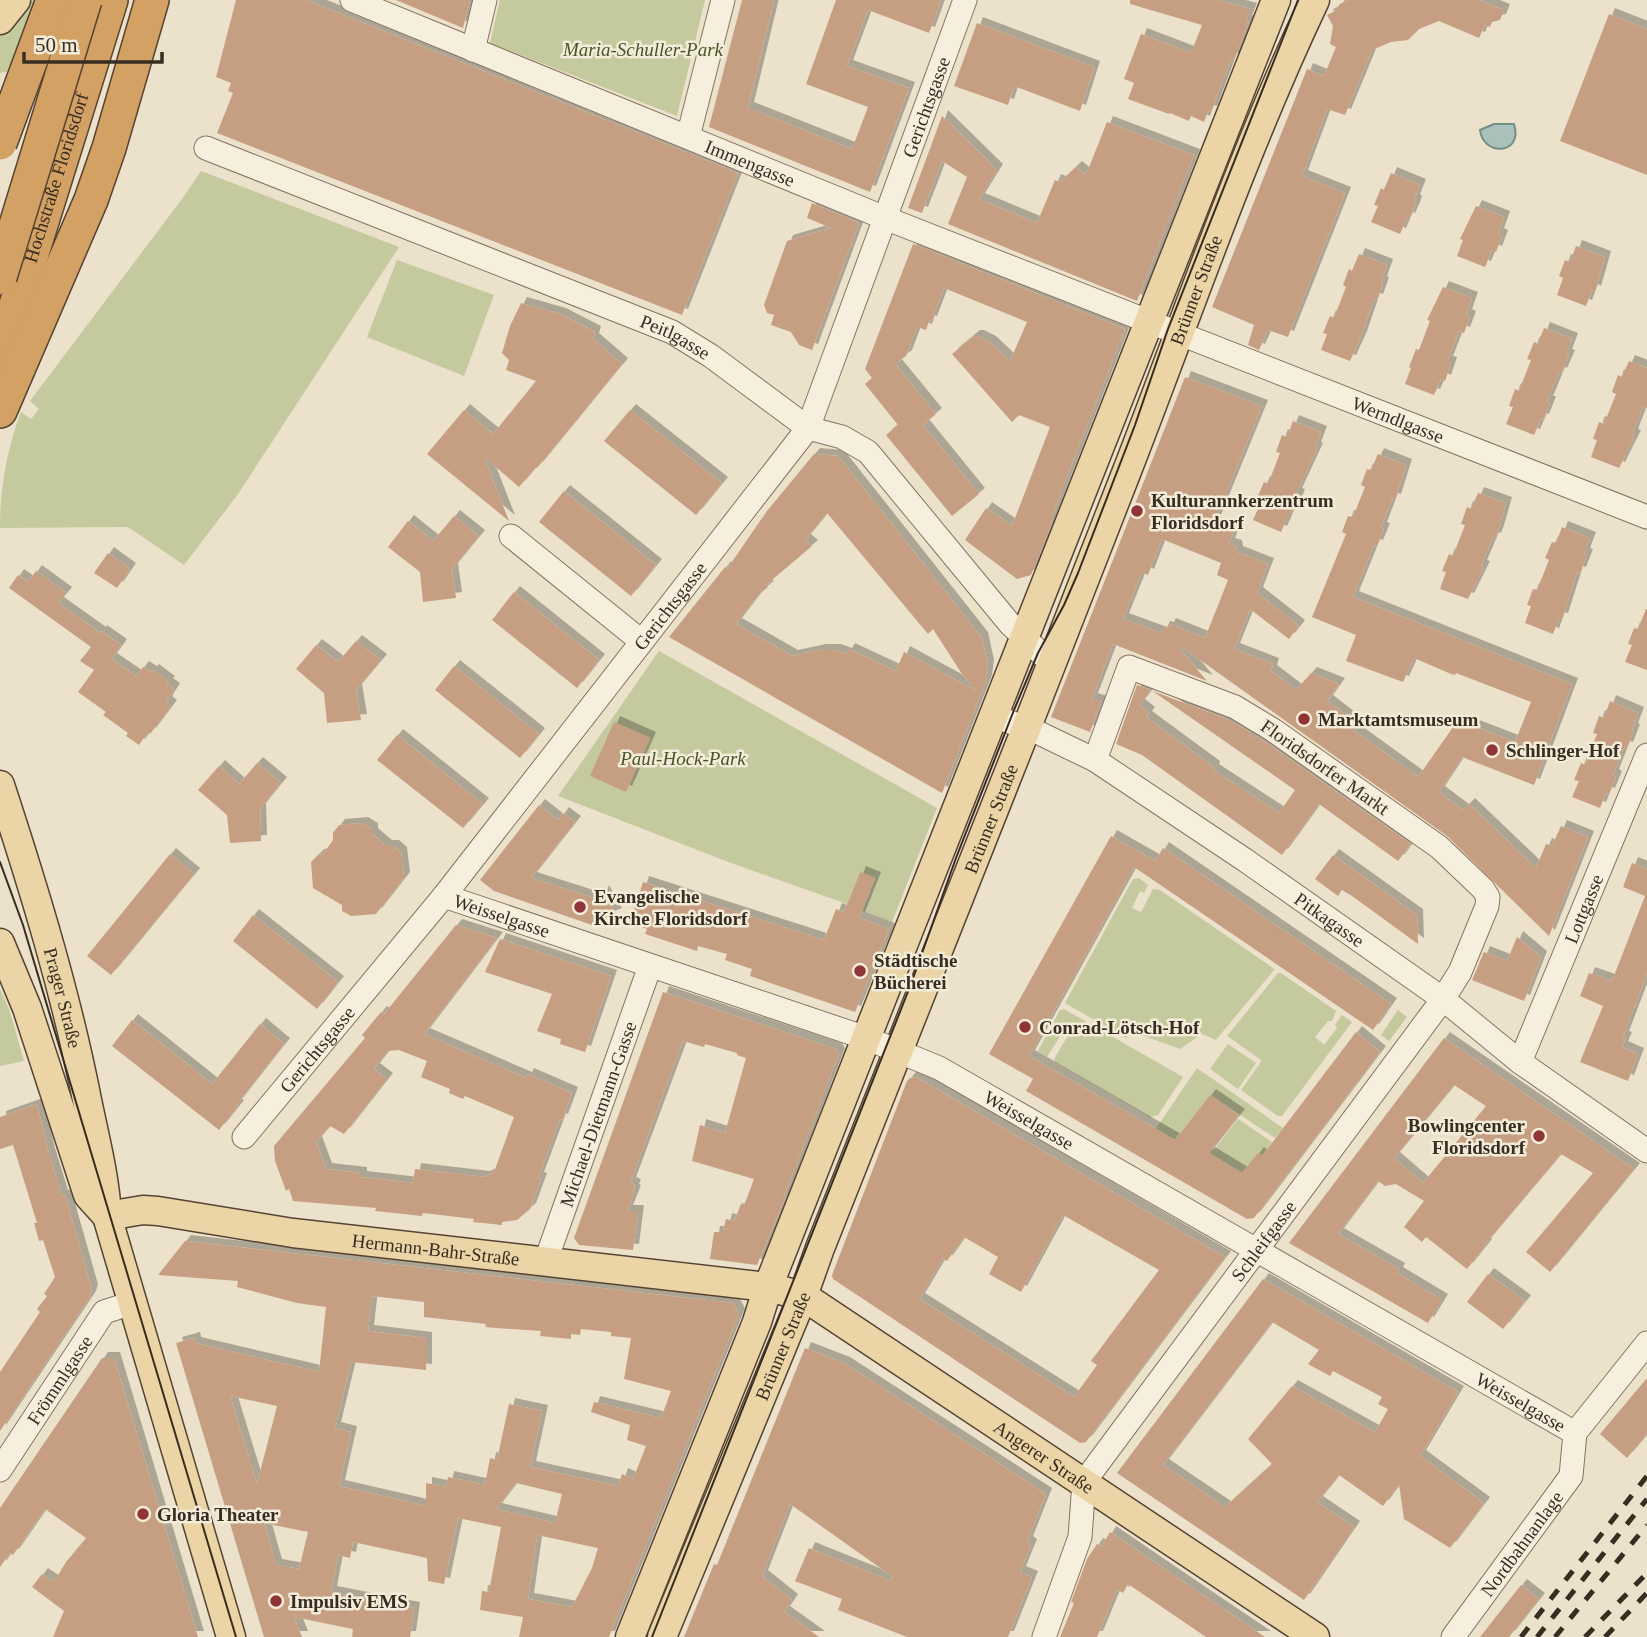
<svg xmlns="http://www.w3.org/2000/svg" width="1647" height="1637" font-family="Georgia,serif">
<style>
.green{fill:#c4c99e}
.water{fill:#aac0ba;stroke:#718f87;stroke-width:2}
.building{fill:#c69f83;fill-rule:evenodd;filter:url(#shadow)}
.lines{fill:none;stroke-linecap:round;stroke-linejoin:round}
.minor-casing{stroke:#877460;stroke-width:25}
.major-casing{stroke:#554333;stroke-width:31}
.highway-casing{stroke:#554333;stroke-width:36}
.minor{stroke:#f7efdd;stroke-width:23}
.major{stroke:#ebd5a6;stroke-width:28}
.highway{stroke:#d2a163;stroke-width:33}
.tram{stroke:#392d22;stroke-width:2}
.rail{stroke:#392d22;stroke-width:5;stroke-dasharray:12 12;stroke-linecap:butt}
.highway-bridge-casing{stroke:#554333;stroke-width:36;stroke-linecap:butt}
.highway-bridge{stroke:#d2a163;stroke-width:33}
.poi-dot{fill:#913436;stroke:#f3ecd9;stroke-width:2.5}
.labels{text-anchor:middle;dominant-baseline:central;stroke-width:5;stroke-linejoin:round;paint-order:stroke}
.park-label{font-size:19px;font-style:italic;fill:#49532a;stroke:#f3ecd9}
.street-label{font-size:19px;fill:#392d22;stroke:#f3ecd9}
.poi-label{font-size:19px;font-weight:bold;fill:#392d22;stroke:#f3ecd9;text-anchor:start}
</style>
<defs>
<filter id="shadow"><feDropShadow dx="6" dy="-6" stdDeviation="0" flood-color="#0004"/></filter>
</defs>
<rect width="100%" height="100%" fill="#ece1ca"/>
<g class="green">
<path d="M29 0H36L11 71 0 73V36Z"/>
<path d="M500 0H705L677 116 490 43Z"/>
<path d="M201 171 399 247 238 494 184 565 128 527 0 528C0 488 7 449 21 412L31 419 39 409 30 401 182 199Z"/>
<path d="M397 260 494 295 464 376 367 337Z"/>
<path d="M659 651 937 808 892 922 862 911 875 879 860 872 847 904 731 863 558 796Z"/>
<path d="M1139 878 1148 885 1144 893 1140 891 1132 908 1141 912 1153 889 1160 890 1273 968 1274 970 1216 1040 1202 1034 1180 1049 1133 1032 1126 1038 1065 1003 1133 879Z"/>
<path d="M1278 973H1281L1336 1011 1332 1021H1328L1315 1037 1324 1045 1337 1028 1335 1025 1342 1015 1352 1022 1282 1116H1278L1241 1090 1261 1062 1260 1059 1227 1036Z"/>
<path d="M0 989 9 1009 24 1061 0 1066Z"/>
<path d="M1064 1009 1183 1077 1158 1115 1150 1117 1055 1062 1054 1059 1069 1034 1064 1030 1047 1057 1038 1051 1060 1010Z"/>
<path d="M1398 1010 1407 1017 1389 1041 1381 1035Z"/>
<path d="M1228 1044 1256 1063 1238 1089 1210 1069Z"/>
<path d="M1197 1068 1283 1128 1275 1138 1210 1095 1175 1140 1155 1130Z"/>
<path d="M1238 1119 1272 1142 1262 1156 1258 1153 1244 1177 1227 1169 1195 1142 1214 1150Z"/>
</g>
<path class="water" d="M1494 124H1514C1524 155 1483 157 1480 130Z"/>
<g class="building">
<path d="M236 0H306L738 173 682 315 217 133 233 93 228 91 231 83 216 77Z"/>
<path d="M396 0H470L463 28Z"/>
<path d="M742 0H774L748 108 852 149 868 107 806 84 836 0H941L929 33 868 10 847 66 909 88 870 192 709 127Z"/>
<path d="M1130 0H1218L1251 9 1246 21 1249 22 1234 60 1231 59 1211 112 1208 111 1204 122 1191 116 1189 121 1170 113 1169 114 1128 99 1134 83 1124 79 1141 34 1191 53 1202 25 1130 4Z"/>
<path d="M1349 0H1479L1504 10 1500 20 1492 22 1490 27 1485 25 1479 38 1439 21 1419 29 1408 40 1391 42 1372 50 1345 115 1327 109 1302 176 1345 193 1288 337 1268 330 1259 350 1248 345 1254 325 1212 307 1307 69 1324 76 1336 47 1330 44 1333 26 1327 15 1335 11 1340 4Z"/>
<path d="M1609 14 1647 29V175L1560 141Z"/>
<path d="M977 23 1094 67 1080 111 1014 86 1008 105 954 86Z"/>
<path d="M942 116 997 170 979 199 1037 223 1055 180 1060 182 1076 167 1086 175 1107 122 1194 155 1137 301 948 224 967 177 942 161 922 213 908 208Z"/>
<path d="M1391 173 1420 185 1414 200 1416 202 1414 208 1409 219 1407 218 1400 234 1371 222 1378 206 1374 205 1381 188 1384 190Z"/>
<path d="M812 203 859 223 812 350 799 345 791 332 771 325 774 315 767 313 764 305 787 241 831 228 807 218Z"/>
<path d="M1476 206 1504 217 1498 234 1502 236 1496 252 1492 250 1485 267 1457 256 1463 240 1460 239Z"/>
<path d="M913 244 1125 329 1058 500 1050 522 1052 523 1031 575 1017 579 965 540 986 508 1012 526 1050 427 1019 415 1012 422 952 354 974 336H978L990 342 1010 361 1027 322 944 288 931 322 929 321 926 330 917 327 906 356 895 364 936 414 923 425 979 494 952 516 886 435 898 425 865 384 872 378 865 369Z"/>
<path d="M1576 246 1605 257 1595 292 1592 290 1586 306 1557 295 1563 278 1559 276 1565 260 1570 262Z"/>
<path d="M1359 254 1387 265 1381 282 1383 283 1377 300 1374 299 1361 337 1350 361 1321 350 1327 334 1323 333 1330 316 1334 318 1346 287 1343 285 1349 269 1352 271Z"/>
<path d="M1443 287 1472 298 1466 315 1470 317 1464 333 1459 331 1447 362 1451 363 1445 381 1441 379 1434 395 1405 384 1411 368 1409 367 1416 349 1419 350 1430 321 1427 320Z"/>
<path d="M521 303 560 314 595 332 593 339 622 364 537 468 536 467 519 487 484 457 509 521 427 454 464 410 493 434 536 381 506 370 509 360 502 353 510 326Z"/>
<path d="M1544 328 1572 339 1566 355 1569 356 1566 363 1561 374 1559 373 1547 402H1550L1543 420 1541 419 1534 435 1506 424 1513 407 1509 406 1515 389 1519 391 1531 360 1527 359 1534 342 1538 344Z"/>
<path d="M1629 361 1647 368V408L1643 406 1632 435 1635 436 1619 468 1591 457 1597 440 1593 439 1599 422 1604 424 1616 394 1612 392 1618 375 1622 377Z"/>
<path d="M1185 377 1262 406 1214 523 1234 531 1229 544 1236 546 1237 552 1268 564 1257 593 1299 626 1289 639 1250 609 1234 649 1273 664 1271 671 1296 690 1311 673 1339 684 1327 701 1357 724 1353 730 1418 777 1458 720 1515 742 1531 702 1456 673 1455 675 1451 674 1414 658 1403 682 1346 661 1356 635 1312 617 1346 534 1342 532 1348 516 1353 517 1365 487 1361 485 1367 469 1371 470 1378 454 1406 465 1395 500 1392 499 1381 528 1384 529 1377 546 1374 545 1353 597 1572 684 1534 785 1462 757 1439 792 1463 810 1469 804 1536 868 1546 844 1552 846 1561 826 1588 837 1549 936 1447 836 1182 647 1180 649 1207 681 1113 644 1092 699 1101 702 1090 732 1051 717ZM1162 539 1221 563 1217 575 1228 580 1205 638 1170 624 1168 628 1164 627 1161 633 1123 619 1142 572 1148 575Z"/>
<path d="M630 410 722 483 696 515 604 441Z"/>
<path d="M1293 421 1321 432 1315 448 1317 449 1296 494 1299 495 1292 513 1290 512 1281 532 1253 520 1262 500 1257 498 1264 482 1268 484 1280 453 1276 452 1282 435 1287 437Z"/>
<path d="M814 454 838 456 982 638 988 666 986 681 942 793 669 637 725 567 727 569 767 511ZM827 513 928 634 933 629 962 674 976 691 904 652 896 671 849 649 846 654 835 650H820L792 656 736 624 759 594 768 587 766 585 812 546 805 540Z"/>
<path d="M564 491 656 565 631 596 539 522Z"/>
<path d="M1478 493 1506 503 1498 531 1495 539 1493 538 1481 566 1484 567 1468 599 1440 589 1446 572 1442 571 1449 554 1453 556 1465 525 1461 524 1467 507 1471 509Z"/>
<path d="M454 516 479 536 452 569 456 598 423 602 420 572 388 547 408 521 433 541Z"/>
<path d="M1562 527 1590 538 1584 554 1587 555 1580 573 1577 572 1562 619 1559 618 1553 634 1525 623 1531 606 1527 605 1533 589 1537 590 1549 560 1545 558 1552 542 1556 543Z"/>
<path d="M108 553 130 569 117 588 94 573Z"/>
<path d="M36 571 66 593 58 603 100 633 101 631 121 645 111 659 136 676 143 667 151 672 153 670 169 682 167 684 174 689 166 702 171 706 150 734 148 732 139 745 126 736 128 733 103 715 106 712 78 692 94 670 80 661 91 647 9 588 18 575 28 582Z"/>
<path d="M514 592 599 660 577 688 492 620Z"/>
<path d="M1646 609H1647V670L1625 662 1632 645 1628 644 1634 628 1638 629Z"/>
<path d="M356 641 381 660 356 690 361 720 327 723 324 693 296 669 316 645 338 662Z"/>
<path d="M454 666 539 734 520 758 435 690Z"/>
<path d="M1137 685 1229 720 1248 731 1254 739 1257 736 1265 742 1411 844 1398 861 1319 804 1282 855 1142 755 1116 744ZM1151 690 1295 790 1279 813 1213 770 1214 767 1146 717 1149 713 1139 705Z"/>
<path d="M1610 701 1638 713 1632 729 1634 730 1627 748 1624 747 1613 775 1616 777 1609 794 1606 793 1600 808 1572 797 1579 781 1574 780 1581 763 1585 765 1597 734 1593 733 1599 716 1604 718Z"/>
<path d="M614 722 650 738 626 792 590 776Z"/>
<path d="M397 735 483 804 463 828 377 760Z"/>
<path d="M257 763 281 783 260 809 261 841 230 843 227 815 198 790 219 766 239 784Z"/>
<path d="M539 805 558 820 563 813 575 822 531 878 600 900 603 891 616 914 600 920 597 925H592L494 891 480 880Z"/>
<path d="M362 823 372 829V834L386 846H393L401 853 404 878 376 914 351 916 342 911V905L313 888 311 862 318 855 323 854 333 840V833L339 825Z"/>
<path d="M1111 836 1155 861 1163 848 1391 1004 1373 1030 1134 867 1029 1056 1175 1140 1210 1095 1239 1115 1209 1153 1242 1173 1258 1153 1262 1156 1356 1032 1380 1052 1254 1218 1247 1219 1026 1091 1033 1079 989 1054Z"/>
<path d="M170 854 194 874 111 975 87 956Z"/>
<path d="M1333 855 1417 915 1418 944 1352 896 1342 890 1338 896 1315 879Z"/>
<path d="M1632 863 1647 869V974L1623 1037 1626 1038 1622 1047 1638 1054 1628 1081 1580 1062 1603 1006 1580 996 1589 973 1612 981 1645 896 1623 887Z"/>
<path d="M860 872 875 878 859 918 889 929 855 1012 750 976 752 969 725 960 727 954 698 946 697 951 645 934 647 929 630 923 643 882 824 940 836 909 844 912Z"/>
<path d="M253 915 338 982 317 1009 233 941Z"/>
<path d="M456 925 497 938 424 1034 526 1078 528 1074 572 1093 562 1120 560 1119 538 1178 541 1179 530 1209 517 1220 502 1222V1225L473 1222 474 1219 423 1213 422 1216 375 1211 376 1208 293 1201 289 1189 286 1191 275 1161 274 1146 365 1038 362 1035 381 1012 384 1014ZM399 1050 427 1061 421 1077 450 1089 449 1093 463 1099 465 1096 514 1117 494 1172 484 1177 415 1169 413 1183 361 1177V1173L326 1169 316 1142 330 1126 344 1134 387 1079 374 1069 388 1051Z"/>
<path d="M1517 937 1541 957 1524 1001 1472 980 1484 952 1507 961Z"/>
<path d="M500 939 611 976 585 1052 560 1044 561 1039 537 1031 552 994 485 972Z"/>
<path d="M663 992 836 1049 839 1054 784 1196H786L757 1265 710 1259 714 1232H723L726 1219 734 1221 741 1204 745 1203 754 1179 692 1161 700 1125 725 1133 746 1058 737 1055V1053L705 1044 704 1047 683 1041 630 1183 635 1185 633 1190 635 1191 627 1211H638L633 1250 579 1245 574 1238Z"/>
<path d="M132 1020 212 1084 260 1024 284 1044 236 1105 238 1106 219 1130 112 1046Z"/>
<path d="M1444 1038 1634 1169 1550 1272 1526 1252 1593 1173 1561 1154 1485 1244 1486 1245 1467 1269 1426 1237 1422 1242 1404 1227 1424 1201 1396 1184 1385 1186 1378 1181 1338 1234 1399 1269 1397 1273 1442 1300 1428 1323 1289 1243ZM1454 1085 1486 1106 1423 1183 1394 1158Z"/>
<path d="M916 1077 1225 1257 1086 1442 1080 1443 833 1279 832 1275 907 1081 910 1078ZM1063 1215 1159 1270 1091 1361 1097 1365 1074 1397 919 1299 943 1259 947 1261 964 1237 998 1257 989 1274 1021 1292Z"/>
<path d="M37 1104 49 1154 62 1196 65 1195 92 1290 90 1297 0 1431V1372L40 1312 37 1309 47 1296 44 1294 55 1277 43 1240 39 1241 34 1223H37L13 1145 0 1149V1117Z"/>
<path d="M185 1241 733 1303 739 1314 609 1637H519L523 1617 480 1610 482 1591 489 1592 501 1527 458 1518 444 1584 428 1581 427 1558 353 1542 350 1558 338 1555 331 1592 414 1608 410 1637H352L353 1629 294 1617 302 1637H264L176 1343 194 1338 195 1343 319 1372 326 1307 297 1303 237 1287 238 1281 158 1275ZM372 1296 424 1302V1317L486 1324 485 1327 496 1328 541 1331 540 1336 571 1339V1334L580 1335 581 1329 611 1332V1336L631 1338 624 1379 671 1391 661 1418 594 1402 591 1412 630 1425 627 1440 646 1446 633 1479 622 1474 618 1486 530 1467 542 1411 509 1404 497 1460 490 1458 485 1485 448 1477 446 1487 426 1483V1506L339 1486 351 1432 335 1428 351 1362 426 1370V1338L368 1331ZM230 1396 277 1406 257 1484ZM516 1483 562 1494 555 1523 496 1509ZM264 1523 308 1532 299 1569 276 1565ZM537 1535 598 1548 592 1568 572 1607 528 1599Z"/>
<path d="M1488 1274 1525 1301 1503 1329 1467 1302Z"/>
<path d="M1263 1279 1458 1392 1420 1456 1484 1503 1450 1548 1404 1519 1399 1484 1383 1506 1339 1475 1317 1502 1354 1527 1304 1600 1117 1473ZM1272 1322 1319 1350 1308 1364 1330 1376 1333 1371 1382 1397 1378 1404 1388 1409 1375 1432 1292 1386 1248 1439 1272 1464 1225 1507 1163 1465Z"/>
<path d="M805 1348 844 1363 1046 1494 1027 1542 1031 1545 1020 1572 1032 1577 1008 1637H907L838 1610 842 1599 795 1581 809 1548 891 1581 893 1577 790 1504 762 1576 792 1600 784 1612 819 1637H684L714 1564 717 1565Z"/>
<path d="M102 1358H114L198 1637H53L64 1611 32 1587 42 1574 54 1582 66 1562 86 1538 45 1509 13 1555 10 1553 0 1567V1508Z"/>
<path d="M1647 1378V1434L1627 1458 1600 1434Z"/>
<path d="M1110 1532 1182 1581 1265 1637H1206L1128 1584 1123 1593 1117 1589 1097 1637H1060L1074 1603 1071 1602 1087 1559 1097 1544 1102 1546Z"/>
<path d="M1521 1585 1539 1599 1509 1637H1480Z"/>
</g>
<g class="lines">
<g class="minor-casing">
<g id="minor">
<path id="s1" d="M352 0 885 218 1647 517"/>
<path d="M473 50 485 0"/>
<path d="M688 137 723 0"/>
<path id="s2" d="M206 148 672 332 711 356 808 428 842 437 868 452 1010 624 1051 663"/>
<path d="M511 536 641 641"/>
<path id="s3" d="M994 716 1039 733 1095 760 1245 860 1443 999 1520 1062 1647 1151"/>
<path id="s4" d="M444 896 866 1038 939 1068 1575 1433"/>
<path id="s5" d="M1520 1062 1647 755"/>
<path id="s6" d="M244 1137 444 896 808 428 965 0"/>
<path id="s7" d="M545 1263 650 966"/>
<path id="s8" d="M0 1470 104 1312 132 1303"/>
<path id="s9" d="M1044 1637 1080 1537 1084 1482 1443 999 1460 972 1487 906 1488 897 1483 889 1439 847 1273 730 1235 707 1129 667 1095 760"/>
<path id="s10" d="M1453 1637 1571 1476 1575 1433 1647 1343"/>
</g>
</g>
<g class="major-casing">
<g id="major">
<path d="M0 20 16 0"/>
<path id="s11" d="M0 785C34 889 66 993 87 1100 95 1139 105 1177 107 1216L231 1637"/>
<path d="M0 943 27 1008 88 1195 107 1216"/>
<path id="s12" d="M107 1216 143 1210 158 1211 293 1233 768 1287 803 1296 1315 1637"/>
<path d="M630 1637 757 1322 768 1287 1276 0"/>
<path id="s13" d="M662 1637 803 1296 820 1248C922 991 1025 734 1125 476 1187 317 1242 154 1315 0"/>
</g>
</g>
<g class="highway-casing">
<g id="highway">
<path id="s14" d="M0 356 111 0"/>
<path d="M0 411 91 200 109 148 152 0"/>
</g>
</g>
<use href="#minor" class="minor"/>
<use href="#major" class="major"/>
<use href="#highway" class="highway"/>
<g class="tram">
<path d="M0 862 23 925 236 1637"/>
<path d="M652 1637 911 984 956 858 1014 710 1038 653 1064 605 1078 573 1135 425 1168 329 1298 0"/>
</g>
<g class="rail">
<path d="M1521 1637 1647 1476"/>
<path d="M1537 1637 1647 1499"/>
<path d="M1555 1637 1647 1525"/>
<path d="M1585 1637 1647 1573"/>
<path d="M1605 1637 1647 1593"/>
</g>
<g class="highway-bridge-casing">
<g id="highway-bridge">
<path d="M0 143 53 0"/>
<path d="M0 277 85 0"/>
</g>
</g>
<use href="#highway-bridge" class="highway-bridge"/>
</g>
<g class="poi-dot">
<circle cx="1137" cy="511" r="7"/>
<circle cx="1304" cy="719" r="7"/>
<circle cx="1492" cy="750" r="7"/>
<circle cx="580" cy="907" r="7"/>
<circle cx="860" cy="971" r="7"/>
<circle cx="1025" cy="1027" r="7"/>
<circle cx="1539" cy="1136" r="7"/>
<circle cx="143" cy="1514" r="7"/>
<circle cx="276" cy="1601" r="7"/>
</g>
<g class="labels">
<g class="park-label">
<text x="643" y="49">Maria-Schuller-Park</text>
<text x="683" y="758">Paul-Hock-Park</text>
</g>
<g class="street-label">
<text stroke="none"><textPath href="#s6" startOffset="1248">Gerichtsgasse</textPath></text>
<text stroke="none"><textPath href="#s1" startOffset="430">Immengasse</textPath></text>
<text stroke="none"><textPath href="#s14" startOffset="187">Hochstraße Floridsdorf</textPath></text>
<text stroke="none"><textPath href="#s13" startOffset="1449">Brünner Straße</textPath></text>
<text stroke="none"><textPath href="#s2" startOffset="506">Peitlgasse</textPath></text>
<text stroke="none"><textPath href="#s1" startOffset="1127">Werndlgasse</textPath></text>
<text stroke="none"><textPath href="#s6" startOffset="681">Gerichtsgasse</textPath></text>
<text transform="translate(1325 767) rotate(35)">Floridsdorfer Markt</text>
<text stroke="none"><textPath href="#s13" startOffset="882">Brünner Straße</textPath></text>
<text stroke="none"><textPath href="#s5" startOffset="166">Lottgasse</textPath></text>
<text stroke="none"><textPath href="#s4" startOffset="61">Weisselgasse</textPath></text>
<text stroke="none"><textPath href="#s3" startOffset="394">Pitkagasse</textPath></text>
<text stroke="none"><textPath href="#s11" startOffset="222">Prager Straße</textPath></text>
<text stroke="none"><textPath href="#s6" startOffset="114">Gerichtsgasse</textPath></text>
<text stroke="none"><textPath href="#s7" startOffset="158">Michael-Dietmann-Gasse</textPath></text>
<text stroke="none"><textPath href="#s4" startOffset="628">Weisselgasse</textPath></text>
<text stroke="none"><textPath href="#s9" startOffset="462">Schleifgasse</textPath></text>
<text stroke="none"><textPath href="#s12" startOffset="332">Hermann-Bahr-Straße</textPath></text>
<text stroke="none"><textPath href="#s13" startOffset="315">Brünner Straße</textPath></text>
<text stroke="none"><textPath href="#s8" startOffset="108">Frömmlgasse</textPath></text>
<text stroke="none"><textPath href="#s4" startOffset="1195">Weisselgasse</textPath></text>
<text stroke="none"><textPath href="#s12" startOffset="992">Angerer Straße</textPath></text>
<text stroke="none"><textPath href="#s10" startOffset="116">Nordbahnanlage</textPath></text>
</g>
<g class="poi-label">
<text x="1151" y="500">Kulturannkerzentrum<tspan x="1151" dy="22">Floridsdorf</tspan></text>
<text x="1318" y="719">Marktamtsmuseum</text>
<text x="1506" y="750">Schlinger-Hof</text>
<text x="594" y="896">Evangelische<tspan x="594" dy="22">Kirche Floridsdorf</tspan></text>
<text x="874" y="960">Städtische<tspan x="874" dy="22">Bücherei</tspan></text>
<text x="1039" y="1027">Conrad-Lötsch-Hof</text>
<text x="1525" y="1125" text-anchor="end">Bowlingcenter<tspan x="1525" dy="22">Floridsdorf</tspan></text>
<text x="157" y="1514">Gloria Theater</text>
<text x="290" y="1601">Impulsiv EMS</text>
</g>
</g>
<path d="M24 52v10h138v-10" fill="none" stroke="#392d22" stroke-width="3.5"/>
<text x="35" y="52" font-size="21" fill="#392d22" stroke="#f3ecd9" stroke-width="5" paint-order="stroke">50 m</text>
</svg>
